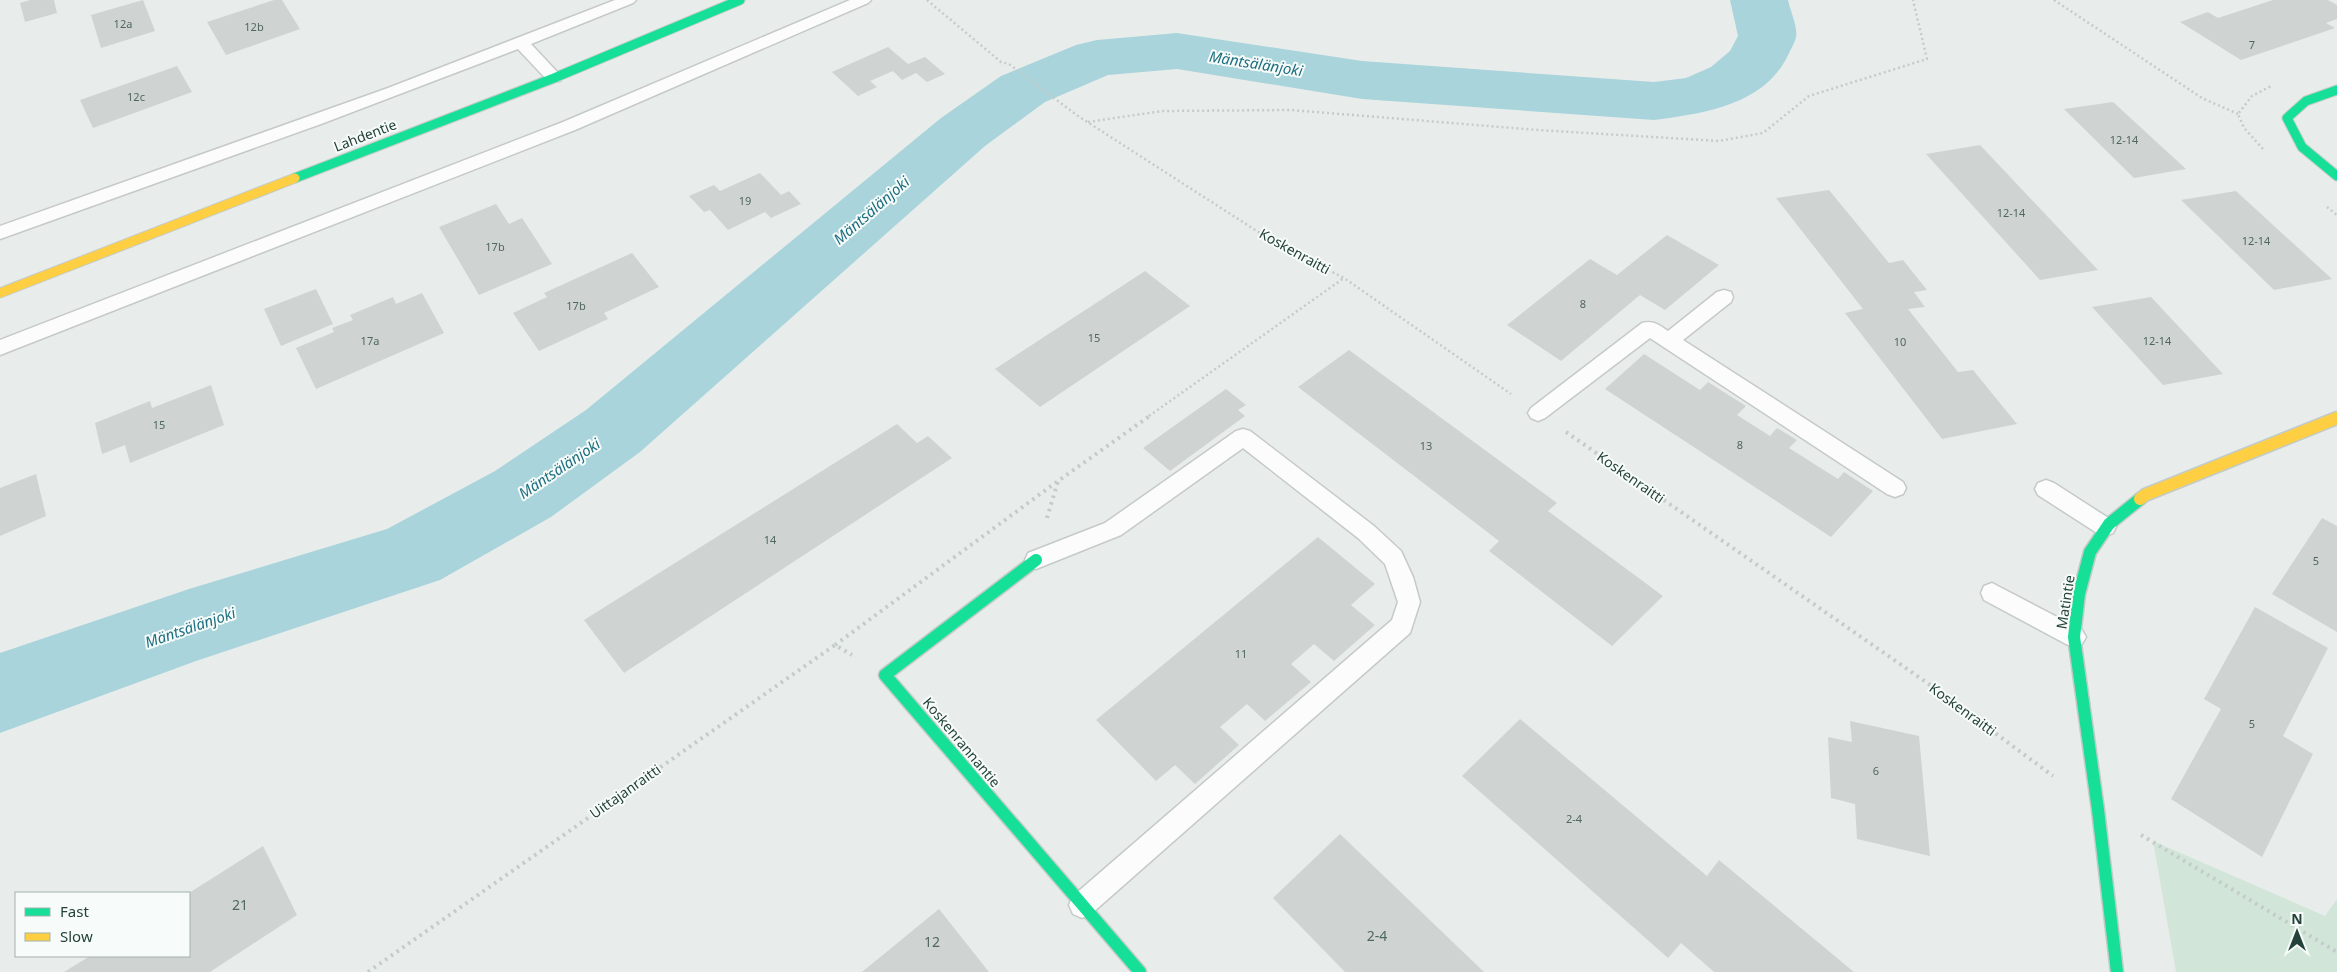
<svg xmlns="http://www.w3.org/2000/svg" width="2337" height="972" font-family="'Noto Sans',sans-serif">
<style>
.green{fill:#d1e6d8}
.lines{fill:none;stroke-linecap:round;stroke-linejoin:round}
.river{fill:#a9d4db;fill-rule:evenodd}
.building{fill:#cfd4d2}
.lane-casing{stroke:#c5cac8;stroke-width:3}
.fast-far1-casing{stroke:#c3cbc8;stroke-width:11}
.fast-casing{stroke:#c3cbc8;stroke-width:15}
.slow-far1-casing{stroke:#c3cbc8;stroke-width:11}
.slow-casing{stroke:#c3cbc8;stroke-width:15}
.path-far1{stroke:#c3ccca;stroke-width:2.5;stroke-dasharray:2 3;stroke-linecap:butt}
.path{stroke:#c3ccca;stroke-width:4;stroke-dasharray:2.5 4.5;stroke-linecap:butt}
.lane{fill:#fcfcfc;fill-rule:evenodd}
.fast-far1{stroke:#16e098;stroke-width:9}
.fast{stroke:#16e098;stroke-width:12}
.slow-far1{stroke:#ffcf43;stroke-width:9}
.slow{stroke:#ffcf43;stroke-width:12}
.labels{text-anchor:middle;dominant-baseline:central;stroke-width:4;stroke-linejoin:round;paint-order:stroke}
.number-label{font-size:11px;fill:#506761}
.street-label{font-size:14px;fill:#24423a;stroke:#f7fbf9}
.near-number-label{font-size:14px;fill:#506761}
.water-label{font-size:15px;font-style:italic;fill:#1c6f80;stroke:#f7fbf9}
</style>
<rect width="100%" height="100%" fill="#e8edeb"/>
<path class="green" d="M2153 841 2325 916 2337 899V972H2176Z"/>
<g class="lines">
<path class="river" d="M1730 0H1788C1790 10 1798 27 1796 37 1795 42 1792 47 1790 51 1767 105 1705 113 1654 120L1362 99 1177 69 1108 75 1045 102 985 146 640 452 551 517 440 580 196 661 0 733V653L189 589 387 529 495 471 586 410 941 118 1001 76 1076 45 1097 40 1177 33 1362 61 1654 82 1686 78 1711 67 1730 51 1738 36Z"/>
</g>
<g class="building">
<path d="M30 0H54L57 13 25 22 20 3Z"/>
<path d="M143 0 155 31 101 48 91 15Z"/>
<path d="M274 0H282L300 29 226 55 207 22Z"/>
<path d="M2273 0H2328L2337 5V19L2326 23 2335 28 2241 60 2180 22 2208 12 2218 18Z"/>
<path d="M888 47 908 64 925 57 945 74 927 82 916 73 902 80 893 71 870 81 877 87 858 96 832 72Z"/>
<path d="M177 66 192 92 93 128 80 100Z"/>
<path d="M2113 102 2186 169 2134 178 2064 109Z"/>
<path d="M1980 145 2098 270 2040 280 1926 154Z"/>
<path d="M760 173 781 195 789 191 801 204 771 218 765 212 728 230 710 210 704 212 689 196 714 185 720 191Z"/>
<path d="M1829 190 1889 263 1903 260 1927 290 1914 292 1925 307 1908 309 1958 372 1973 370 2017 424 1942 439 1845 313 1863 309 1776 198Z"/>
<path d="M2236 191 2332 279 2274 290 2181 200Z"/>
<path d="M496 204 509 224 522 218 552 264 479 295 439 227Z"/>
<path d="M1667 235 1719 265 1665 310 1640 295 1561 361 1507 325 1590 259 1617 275Z"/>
<path d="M632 253 659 287 604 313 608 319 539 351 513 313 547 297 544 293Z"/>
<path d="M1145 271 1190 306 1040 407 995 369Z"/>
<path d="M316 289 333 324 281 346 264 309Z"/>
<path d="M422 293 444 333 316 389 296 348 334 332 332 328 353 320 350 315 393 297 396 304Z"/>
<path d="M2151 297 2223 374 2163 385 2092 307Z"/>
<path d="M1349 350 1557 503 1548 511 1663 596 1612 646 1489 551 1499 541 1298 387Z"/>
<path d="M1644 354 1700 390 1708 382 1746 406 1737 415 1770 436 1777 428 1797 440 1789 448 1838 479 1844 472 1873 491 1831 537 1605 389Z"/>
<path d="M211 385 224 425 130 463 125 445 102 454 95 423 150 401 152 408Z"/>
<path d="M1226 389 1246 405 1238 410 1245 416 1170 471 1143 448Z"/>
<path d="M897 424 917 443 928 436 952 458 624 673 584 620Z"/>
<path d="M36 474 46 516 0 536V488Z"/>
<path d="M2322 518 2337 526V632L2272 594Z"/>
<path d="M1318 537 1375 584 1351 605 1375 625 1334 661 1314 644 1291 664 1311 682 1265 721 1247 704 1220 727 1239 745 1195 784 1175 765 1156 781 1096 720Z"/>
<path d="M2255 607 2328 648 2283 736 2313 754 2262 857 2171 799 2221 709 2204 699Z"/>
<path d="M1520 719 1707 876 1719 860 1854 972H1714L1681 943 1668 958 1462 776Z"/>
<path d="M1850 721 1919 736 1930 856 1857 839 1855 804 1831 798 1828 737 1852 742Z"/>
<path d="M1340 834 1484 972H1345L1273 898Z"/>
<path d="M263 846 297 915 210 972H64L90 956H189V893Z"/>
<path d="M939 909 989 972H862Z"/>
</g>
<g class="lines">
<g class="lane-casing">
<g id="lane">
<path d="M615 0H636L633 3 531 44 560 75 562 78 560 81H548L518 49 321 124 0 239V226L388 88Z"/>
<path d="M850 0H871L868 3 575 130 0 355V340L563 122Z"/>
<path d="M1724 290 1731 292 1733 297 1731 302 1683 340 1903 482 1906 488 1903 494 1895 497 1887 494 1650 338 1545 418 1538 421 1531 418 1528 413 1531 408 1642 323C1653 320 1659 325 1668 331L1717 292Z"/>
<path d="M1243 429 1250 431 1374 526 1401 551 1413 577 1420 602 1410 633 1091 914 1082 918 1073 914 1069 905 1073 896 1392 620 1398 602 1385 564 1358 538 1243 448 1121 535 1036 569 1028 567 1025 560 1028 553 1105 523 1236 431Z"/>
<path d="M2046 480 2054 483 2113 521 2116 527 2113 533 2105 536 2097 533 2038 495 2035 489 2038 483Z"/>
<path d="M1992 583 2082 630 2086 637 2082 644 2074 647 2066 644 1984 600 1981 593 1984 586Z"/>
</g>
</g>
<g class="fast-far1-casing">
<g id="fast-far1">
<path d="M2337 90 2306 101 2287 118 2302 147 2337 176"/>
<path d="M295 178 554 78 740 0"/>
</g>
</g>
<g class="fast-casing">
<g id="fast">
<path d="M1036 560 885 675 1140 972"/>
<path d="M2117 972 2098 810 2074 637 2079 594 2090 552 2109 524 2140 499"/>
</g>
</g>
<g class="slow-far1-casing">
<path id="slow-far1" d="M0 293 295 178"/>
</g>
<g class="slow-casing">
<path id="slow" d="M2140 499 2145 495 2337 418"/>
</g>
<g class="path-far1">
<path d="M927 0 1001 62 1009 64 1078 116 1277 244 1344 278 1511 394"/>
<path d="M2054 0 2202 98 2238 114"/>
<path d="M1088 122 1162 111 1291 110 1538 130 1719 141 1763 133 1809 96 1927 59 1913 0"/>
<path d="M2263 149 2244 128 2238 114 2252 96 2273 85"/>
<path d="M2327 207 2337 215"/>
<path d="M1149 416 1344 278"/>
</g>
<g class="path">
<path d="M1566 432 1933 687 2053 776"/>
<path d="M1047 518 1058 481 1151 415"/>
<path d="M835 645 1058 481"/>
<path d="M2141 835 2337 952"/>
<path d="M368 972 835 645 852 655"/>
</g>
<use href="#lane" class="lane"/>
<use href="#fast-far1" class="fast-far1"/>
<use href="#fast" class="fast"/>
<use href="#slow-far1" class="slow-far1"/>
<use href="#slow" class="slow"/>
</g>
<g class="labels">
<g class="number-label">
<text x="123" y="23">12a</text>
<text x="254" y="26">12b</text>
<text x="2252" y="44">7</text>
<text x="136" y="96">12c</text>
<text x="2124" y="139">12-14</text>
<text x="745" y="200">19</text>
<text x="2011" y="212">12-14</text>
<text x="2256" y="240">12-14</text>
<text x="495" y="246">17b</text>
<text x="1583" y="303">8</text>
<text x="576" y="305">17b</text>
<text x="1094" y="337">15</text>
<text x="370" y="340">17a</text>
<text x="2157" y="340">12-14</text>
<text x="1900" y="341">10</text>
<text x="159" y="424">15</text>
<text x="1740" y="444">8</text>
<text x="1426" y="445">13</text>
<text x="770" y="539">14</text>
<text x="2316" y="560">5</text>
<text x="1241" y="653">11</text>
<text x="2252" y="723">5</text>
<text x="1876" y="770">6</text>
<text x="1574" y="818">2-4</text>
</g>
<g class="street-label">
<text transform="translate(365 135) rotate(-21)">Lahdentie</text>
<text transform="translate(1295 251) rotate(29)">Koskenraitti</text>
<text transform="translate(1631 477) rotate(35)">Koskenraitti</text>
<text transform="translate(2065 602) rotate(-81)">Matintie</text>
<text transform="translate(1963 709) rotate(36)">Koskenraitti</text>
<text transform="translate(962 742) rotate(50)">Koskenrannantie</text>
<text transform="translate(625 791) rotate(-35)">Uittajanraitti</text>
</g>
<g class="near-number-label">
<text x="240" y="904">21</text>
<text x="1377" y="935">2-4</text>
<text x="932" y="941">12</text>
</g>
<g class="water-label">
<text transform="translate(1256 63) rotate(9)">Mäntsälänjoki</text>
<text transform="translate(871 210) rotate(-41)">Mäntsälänjoki</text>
<text transform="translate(559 468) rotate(-34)">Mäntsälänjoki</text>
<text transform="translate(190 627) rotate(-19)">Mäntsälänjoki</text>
</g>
</g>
<rect x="15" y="892" width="175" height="65" fill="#f7fbf9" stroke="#a3b1ad"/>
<rect x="25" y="908" width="25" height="8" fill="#16e098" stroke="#a3b1ad"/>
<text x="60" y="917" font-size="15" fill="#24423a">Fast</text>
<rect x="25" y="933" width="25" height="8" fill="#ffcf43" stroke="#a3b1ad"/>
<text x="60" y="942" font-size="15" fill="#24423a">Slow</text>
<g transform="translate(2297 932)" stroke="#f7fbf9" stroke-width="4" paint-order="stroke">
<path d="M0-4L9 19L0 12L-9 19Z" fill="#24423a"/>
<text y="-8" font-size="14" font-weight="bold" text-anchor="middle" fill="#24423a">N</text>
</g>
</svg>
